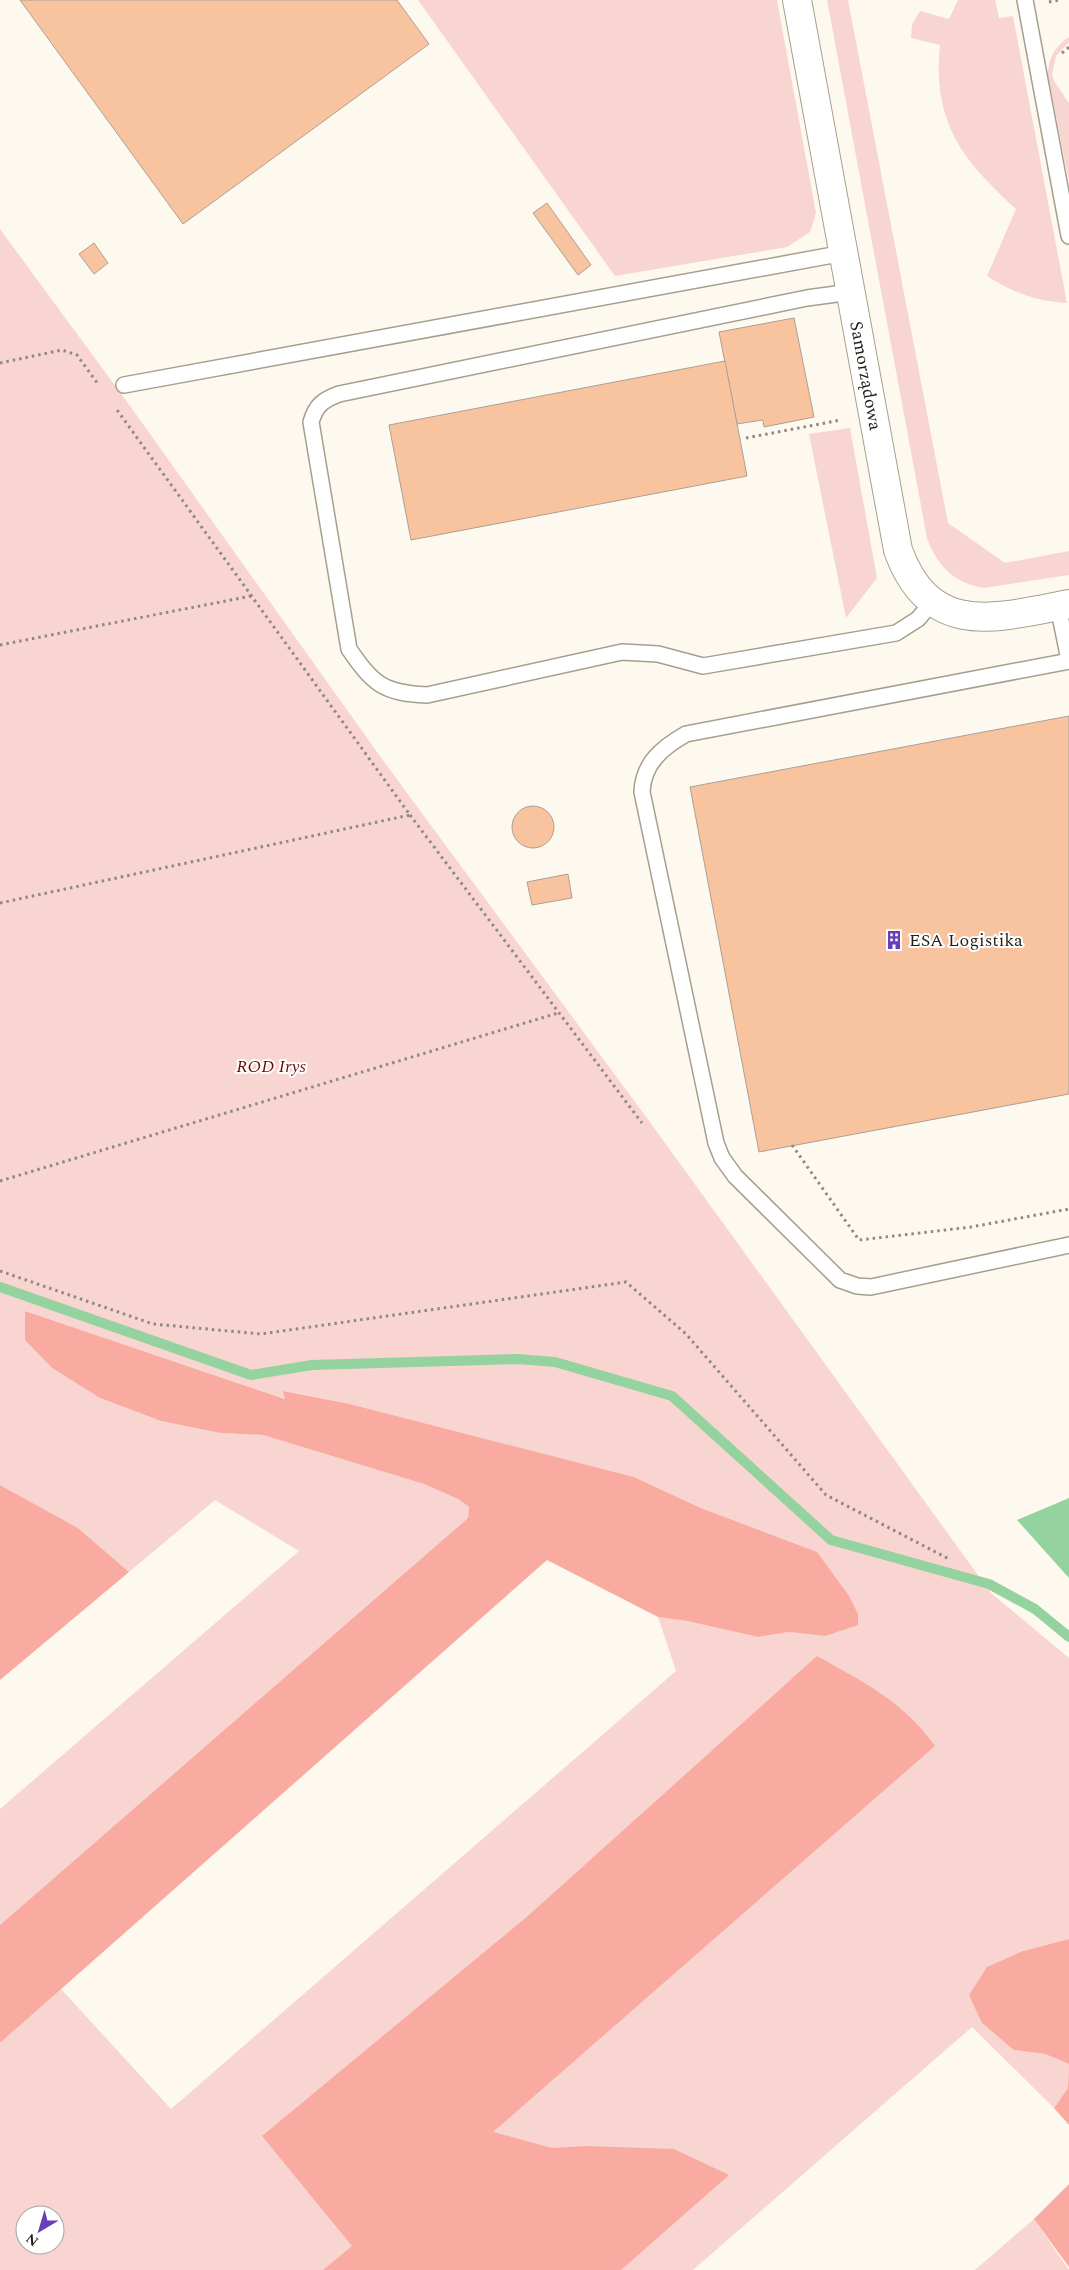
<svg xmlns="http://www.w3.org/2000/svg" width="1069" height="2270" font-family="Spectral,serif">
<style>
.green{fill:#f8d5d1;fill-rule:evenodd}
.forest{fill:#f9aaa1}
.water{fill:#94d29f}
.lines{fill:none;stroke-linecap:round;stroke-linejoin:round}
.stream{stroke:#94d29f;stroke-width:10}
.building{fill:#f8c4a0;stroke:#ae9e93}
.service-casing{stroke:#a69f8f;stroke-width:18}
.minor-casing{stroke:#a69f8f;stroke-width:30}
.path{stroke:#8d8a81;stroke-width:3;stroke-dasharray:2.5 4;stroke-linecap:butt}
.service{stroke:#fff;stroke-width:15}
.minor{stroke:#fff;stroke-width:28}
.labels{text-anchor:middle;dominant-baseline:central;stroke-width:4;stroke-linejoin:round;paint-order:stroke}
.street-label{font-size:18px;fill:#211f18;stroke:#fff}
.poi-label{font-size:18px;fill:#211f18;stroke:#fff;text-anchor:start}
.park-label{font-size:18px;font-style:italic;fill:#670a0d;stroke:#fff}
</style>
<rect width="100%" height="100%" fill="#fef9ef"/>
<g class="green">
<path d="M418 0H777L816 213 810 232 787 247 615 276Z"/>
<path d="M827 0H848L948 523 1005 563 1069 551V575L984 588C954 583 937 566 927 538Z"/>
<path d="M958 0H995L999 18 1013 16 1067 303C1037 302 1012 292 987 276L1016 209C962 160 932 122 940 45L911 38 912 24 920 11 949 19Z"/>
<path d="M1069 37V42L1056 56 1052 74 1054 81 1069 103V182L1048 76C1048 59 1054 47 1069 37Z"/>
<path d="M0 229 133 410 382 759 652 1125 991 1593 1069 1658V1939L1023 1951 1014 2050 1045 2054 1069 2064 1068 2088 1054 2108 972 2027 693 2270H0V2043L61 1989 171 2109 676 1671 658 1617 687 1621 758 1637 789 1632 826 1636 703 1509 634 1477 350 1404 284 1391 286 1399 25 1311 26 1340 52 1368 100 1398 161 1421 220 1433 263 1435 424 1484 458 1499 469 1507 468 1518 0 1925V1809L299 1551 215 1500 129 1572 78 1528 0 1485ZM25 2215H55V2245H25Z"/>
<path d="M850 428 877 578 846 618 809 434Z"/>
<path d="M1034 2219 1069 2270H975Z"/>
</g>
<g class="forest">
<path d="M25 1311 285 1399 283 1391 350 1404 634 1477 703 1509 817 1552 849 1596 858 1614V1625L825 1636 789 1632 758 1637 687 1621 658 1617 547 1560 0 2043V1925L468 1518 469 1507 458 1499 424 1484 263 1435 220 1433 161 1421 100 1398 52 1368 25 1340Z"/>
<path d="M0 1485 78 1528 129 1572 0 1680Z"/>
<path d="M817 1656C863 1682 903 1701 935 1746L493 2132 552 2148 586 2146 674 2149 729 2175 621 2270H323L352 2246 262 2136 529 1915Z"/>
<path d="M1069 1939V2125L1054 2108 1068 2088 1069 2064 1045 2054 1014 2050 982 2023 969 1995 987 1967 1023 1951Z"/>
<path d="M1069 2184V2267L1034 2219Z"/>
</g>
<path class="water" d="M1069 1498V1578L1017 1520Z"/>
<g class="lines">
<path class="stream" d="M0 1287 251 1375 312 1365 517 1359 555 1362 672 1396 831 1540 989 1584 1035 1609 1069 1637"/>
</g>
<g class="building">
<path d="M20 0H397L429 44 183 224Z"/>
<path d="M547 203 591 265 578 275 533 213Z"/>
<path d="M94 243 108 263 94 274 79 254Z"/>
<path d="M794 318 814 417 764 427 763 420 737 424 719 332Z"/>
<path d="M725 361 747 476 411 540 389 425Z"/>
<path d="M1069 716V1094L759 1152 690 787Z"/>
<circle cx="533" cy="827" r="21"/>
<path d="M568 874 572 898 532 905 527 882Z"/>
</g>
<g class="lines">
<g class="service-casing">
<g id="service">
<path d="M1025 0 1069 236"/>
<path d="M851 292 807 298 339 394C323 400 316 405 311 422L349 649C373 684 383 693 427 695L622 652 658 654 703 666 896 633 918 619 933 601"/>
<path d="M124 385 844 253"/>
<path d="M1058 606 1069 660"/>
<path d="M1069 661 686 734C663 747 643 763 642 792L716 1143 722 1158 735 1176 840 1280 857 1286 871 1287 1069 1245"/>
</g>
</g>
<g class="minor-casing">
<g id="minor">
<path id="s1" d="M797 0 898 550C930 639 996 618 1069 604"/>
</g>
</g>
<g class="path">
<path d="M1049 2 1059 0"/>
<path d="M1062 53 1069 47"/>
<path d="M0 363 62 350 77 355 98 384"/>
<path d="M746 438 841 420"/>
<path d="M0 645 251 596"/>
<path d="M410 815 642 1123"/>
<path d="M0 903 410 815 117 410"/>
<path d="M792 1145 859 1240 971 1227 1069 1209"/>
<path d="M0 1181 558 1013"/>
<path d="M0 1271 153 1324 261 1334 626 1282 686 1334 826 1495 949 1559"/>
</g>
<use href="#service" class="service"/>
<use href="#minor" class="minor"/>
</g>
<defs>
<g id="building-bare" transform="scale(1.5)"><path d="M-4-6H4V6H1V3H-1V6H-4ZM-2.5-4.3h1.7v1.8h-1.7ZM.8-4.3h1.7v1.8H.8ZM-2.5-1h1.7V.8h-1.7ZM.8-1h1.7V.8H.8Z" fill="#683fb7" stroke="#fff" stroke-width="2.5" paint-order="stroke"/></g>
</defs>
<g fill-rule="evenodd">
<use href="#building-bare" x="894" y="940"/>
</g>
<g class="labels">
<g class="street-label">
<text stroke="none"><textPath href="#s1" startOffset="382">Samorządowa</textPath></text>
</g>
<g class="poi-label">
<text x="909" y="940">ESA Logistika</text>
</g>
<g class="park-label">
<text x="271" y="1066">ROD Irys</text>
</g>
</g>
<g transform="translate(40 2230) rotate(218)"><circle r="24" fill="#ffffff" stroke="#a6a5a3"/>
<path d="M0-4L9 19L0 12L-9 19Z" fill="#683fb7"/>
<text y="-8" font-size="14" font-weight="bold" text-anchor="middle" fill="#211f18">N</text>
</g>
</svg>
